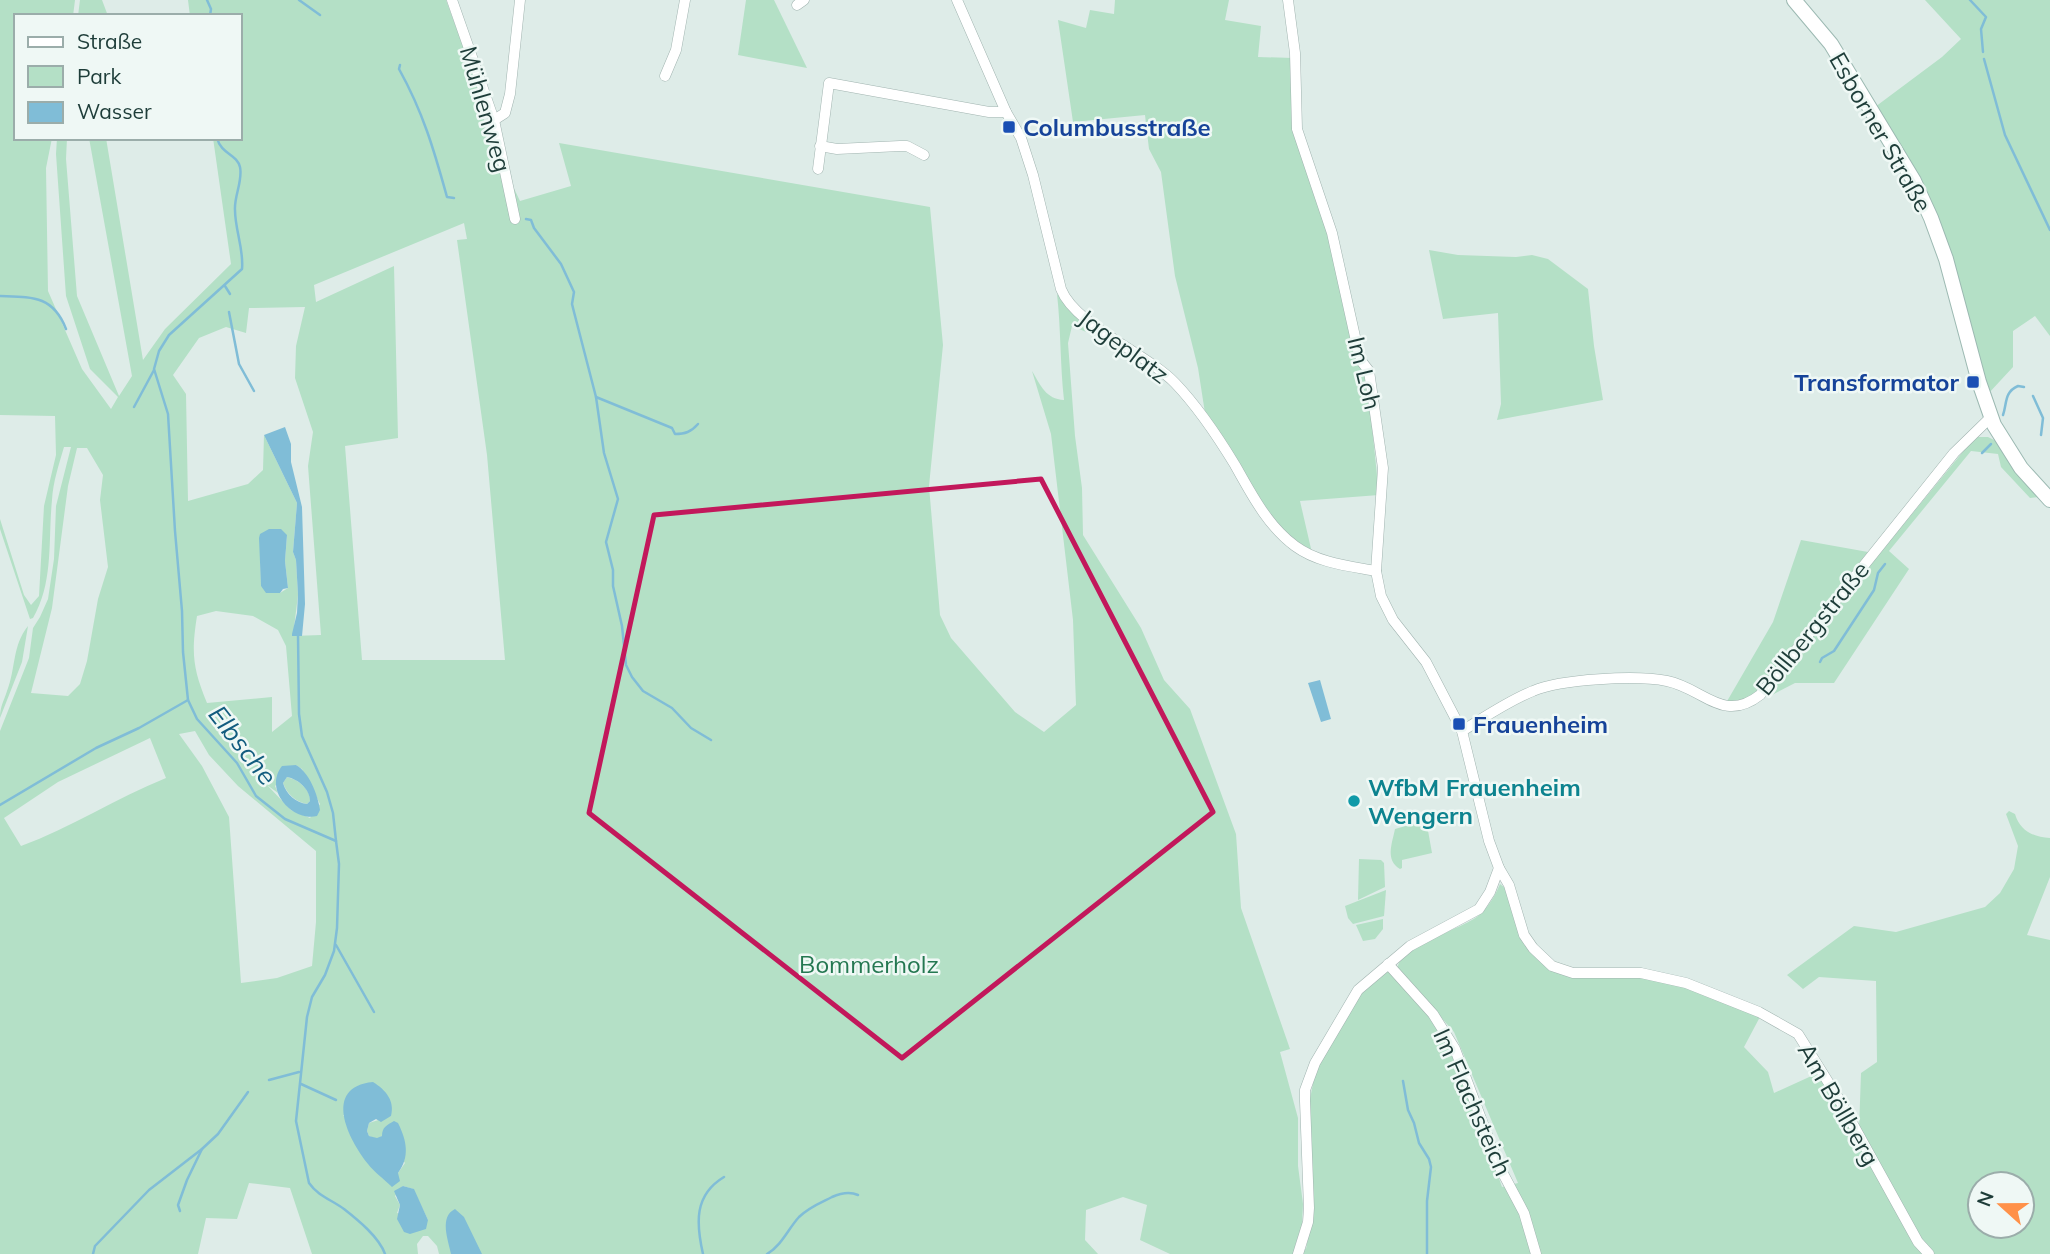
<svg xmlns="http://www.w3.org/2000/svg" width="2050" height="1254" font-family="Mulish,sans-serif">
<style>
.green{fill:#b4e0c6;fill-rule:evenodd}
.water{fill:#80bdd7;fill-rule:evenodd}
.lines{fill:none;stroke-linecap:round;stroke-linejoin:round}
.stream{stroke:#80bdd7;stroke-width:2.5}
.street-casing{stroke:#a1b4b0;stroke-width:11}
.secondary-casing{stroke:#9cb9b2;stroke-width:16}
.street{stroke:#fff;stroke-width:10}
.secondary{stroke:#fff;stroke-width:14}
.marked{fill:none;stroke:#c2185b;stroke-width:5;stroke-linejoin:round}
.transit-dot{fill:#1a4fb4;stroke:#eff8f5;stroke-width:2.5}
.culture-dot{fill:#0f9aa8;stroke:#eff8f5;stroke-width:2.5}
.labels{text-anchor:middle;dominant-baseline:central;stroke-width:5;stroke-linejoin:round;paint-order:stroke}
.street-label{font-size:24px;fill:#1e3d39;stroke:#eff8f5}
.transit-label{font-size:24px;font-weight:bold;fill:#164399;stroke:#eff8f5;text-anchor:start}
.culture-label{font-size:24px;font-weight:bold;fill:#0d838f;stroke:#eff8f5;text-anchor:start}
.park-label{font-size:24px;fill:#247851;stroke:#eff8f5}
.water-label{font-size:26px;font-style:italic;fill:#125c7f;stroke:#eff8f5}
</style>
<rect width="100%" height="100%" fill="#deece8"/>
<g class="green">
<path d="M0 0H75L73 16H16V138H52L46 168 48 291 82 369 111 409 118 397 90 369 66 296 56 154 57 138H67L66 159 77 296 119 396 132 376 89 138H106L143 360 165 329 231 264 213 138H240V16H190L188 0H446L477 84 486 130 520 201 571 186 559 143 930 207 943 345 929 486 940 615 951 638 1015 712 1044 732 1076 705 1073 620 1051 434 1032 371C1041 386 1046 399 1064 400 1060 364 1061 329 1057 294L1073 311 1139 360 1103 339 1072 326 1068 343 1075 436 1082 488 1083 535 1141 628 1164 680 1190 709 1236 834 1241 908 1290 1049 1280 1052 1298 1118V1166L1303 1204 1302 1224 1295 1246 1306 1249 1312 1216 1310 1099 1317 1063 1360 991 1388 967 1419 1002 1458 1061 1502 1187 1518 1183 1454 1032 1398 969C1396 948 1462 929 1478 916 1488 908 1495 896 1500 884L1505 888 1520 934 1560 972 1662 977 1761 1015 1744 1047 1768 1072 1774 1093 1818 1073 1829 1087 1924 1254H1170L1140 1240 1147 1205 1123 1197 1086 1210 1085 1240 1098 1254H439L437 1246 428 1236H423L417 1244 418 1254H312L290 1188 249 1183 237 1219 206 1218 198 1254H0V731L29 658 33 628 40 617 48 599 54 559 56 506 71 447H64C59 464 53 482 52 500 48 540 54 582 33 618L30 619 0 529V519L24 595 31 605 39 596 44 506 56 455 55 416 0 415ZM464 223 467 239 457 240 487 455 505 660H362L345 446 398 438 394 266 316 302 314 285ZM305 307 296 346 295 378 313 432 308 466 321 635 293 636 298 595 296 560 293 552 297 503 264 435 263 470 248 484 188 501 186 394 173 375 199 338 226 327 246 333 249 308ZM77 448H87L103 475 100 500 108 567 98 599 87 661 80 684 68 696 31 693 52 608 68 486ZM260 534 287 535 285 561 288 588 280 593 261 586ZM216 611 253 616 278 630 286 646 292 716 272 732V697L207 703C193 669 191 654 197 616ZM195 731 209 755 238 786 316 851V922L312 966 277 978 241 983 229 817 202 766 179 734ZM150 738 166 778C116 798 71 828 21 846L4 818 58 782ZM296 765 302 769 320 804 310 818 291 810 267 785 278 793 275 786ZM343 1115 391 1116 369 1123 367 1131 369 1136 377 1139 382 1136 405 1163 398 1173ZM403 1186 413 1189 428 1220 397 1213 400 1205 395 1196Z"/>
<path d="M80 0H102L108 16H78Z"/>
<path d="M746 0H774L807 68 738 55Z"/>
<path d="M1115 0H1229L1225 20 1261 26 1258 57 1293 58 1292 96 1367 377 1379 495 1300 501 1312 553 1279 528 1205 413 1198 368 1175 276 1161 172 1149 149 1145 115 1073 122 1058 20 1086 28 1090 10 1114 14Z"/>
<path d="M1925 0H2050V367V336L2035 316 2013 331V367L1988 394 1972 330 1955 278 1875 107 1942 57 1961 39Z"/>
<path d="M1429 250 1458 255 1516 257 1532 255 1548 259 1588 289 1594 346 1603 400 1497 420 1501 404 1498 313 1443 319Z"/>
<path d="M1975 437H1988L1996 441 2039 497 2030 498 2001 467 1998 454 1971 451 1889 551 1909 569 1834 683H1795L1772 695 1769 689Z"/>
<path d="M1801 540 1868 552 1757 690V694L1746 700 1726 703 1773 622Z"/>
<path d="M28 626 22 662 0 718C0 706 4 701 7 691 16 668 12 646 28 626Z"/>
<path d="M287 777C299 780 310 789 310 801L307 804C296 802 287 794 283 783Z"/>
<path d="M2009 811 2015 814C2020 831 2033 837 2050 838V877L2027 935 2050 940V1254H1933L1921 1244 1859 1130 1861 1073 1877 1062 1876 981 1819 977 1803 989 1787 975 1854 926 1896 932 1985 907 2000 893 2014 869 2018 846 2006 814ZM1980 1184H2022V1226H1980Z"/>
<path d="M1420 822 1422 825H1427L1432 853 1402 860V868L1400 869C1385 860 1392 844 1395 829Z"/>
<path d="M1359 859 1381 860 1384 863 1385 887 1358 900Z"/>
<path d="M1386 890 1384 916 1353 924 1348 918 1345 906Z"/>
<path d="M1383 919V929L1375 939 1363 941 1356 925Z"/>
</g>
<g class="water">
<path d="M285 427 291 444V462L302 507 305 604 302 636H292V634L297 613 298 595 296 560 293 552 297 503 264 435Z"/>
<path d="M269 529H281L287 535 285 561 288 588 283 589 280 593H266L261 586 259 538 260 534Z"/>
<path d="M1320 680 1331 719 1321 722 1308 683Z"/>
<path d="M296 765C309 772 318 795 320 810L317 816C293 822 263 790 282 766ZM287 777C298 779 310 789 310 801L307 804C296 803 286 794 283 783Z"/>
<path d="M373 1082C386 1090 395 1101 391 1116L381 1122 376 1119 369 1123 367 1131 369 1136 377 1138 382 1136C382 1127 387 1125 394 1121L398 1123C407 1141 410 1157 398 1173L400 1181 392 1187C384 1179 374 1172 368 1164 348 1139 322 1087 373 1082Z"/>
<path d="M403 1186 414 1189 428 1220 426 1229 410 1234 404 1232 397 1219 400 1205 394 1191Z"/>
<path d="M455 1209 464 1217 482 1254H451C448 1239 439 1217 455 1209Z"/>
</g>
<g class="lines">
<g class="stream">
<path d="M207 0 211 9 210 16"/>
<path d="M299 0 320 15"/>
<path d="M1970 0 1986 17 1981 29 1983 52"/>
<path d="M1984 59 2005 135 2050 230"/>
<path d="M400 65 399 69C423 112 434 150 447 197L454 198"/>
<path d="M217 138C221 154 237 154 240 167 243 181 234 196 235 210 235 230 244 249 242 269L169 335 159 351 154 369 168 414 175 531 182 611 183 652 188 700 197 719 237 763 256 796 285 819 336 841 339 864 337 928 334 951 325 975 312 997 307 1017 296 1121 309 1183C318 1196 332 1200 344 1209 358 1220 379 1237 385 1254"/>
<path d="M526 219 531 220 534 228 561 264 574 292 572 304 574 312 596 397 604 453 618 499 606 542 613 570V586L622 626 626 665 632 677 643 691 672 708 691 728 711 740"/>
<path d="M225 286 230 294"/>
<path d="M0 296C31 297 53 295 66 329"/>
<path d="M229 312 239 364 254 391"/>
<path d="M2033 396 2043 418 2041 435"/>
<path d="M596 397 672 428 675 434C685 434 691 432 698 424"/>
<path d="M134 407 154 370"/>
<path d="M2003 415C2007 404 2004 392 2018 386L2024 387"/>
<path d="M1982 453 1991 444"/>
<path d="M298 634 299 714 302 736 327 792 333 813 336 841"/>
<path d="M1820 662 1822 658 1834 651 1874 590 1878 573 1885 564"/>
<path d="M0 805 96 748 139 728 188 700"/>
<path d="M336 945 374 1012"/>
<path d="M269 1080 299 1072"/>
<path d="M1403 1081 1408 1110 1414 1123 1419 1143 1429 1159 1431 1167 1427 1201V1254"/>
<path d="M301 1084 336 1100"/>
<path d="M180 1211 178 1205 187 1180 202 1149 218 1134 248 1092"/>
<path d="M93 1254 95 1246 149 1190 202 1149"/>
<path d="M703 1254C696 1223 694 1195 724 1177"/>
<path d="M767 1254C782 1245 788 1229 799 1217 809 1207 820 1203 832 1197 841 1193 849 1191 858 1195"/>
</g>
<g class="street-casing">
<g id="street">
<path d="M452 0 494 120 515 219"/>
<path d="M957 0 1006 112 1021 138 1033 175 1061 289C1075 325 1146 353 1175 383 1198 407 1218 437 1235 465 1252 495 1267 525 1295 546 1318 563 1349 566 1376 571"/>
<path d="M1288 0 1295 53 1297 129 1332 233 1358 350 1362 362 1369 371 1383 468 1376 571 1381 596 1393 620 1426 662 1462 731 1489 841 1499 868 1509 885 1524 935 1533 948 1552 966 1573 973H1641L1686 983 1759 1012 1798 1034 1840 1101 1918 1242 1929 1254"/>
<path d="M797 5 804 0"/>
<path d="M665 76 676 50 685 0"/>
<path d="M494 120 505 113 510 94 520 0"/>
<path d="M820 146 837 149 900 146H907L924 155"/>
<path d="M818 169 829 83 989 112H1006"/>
<path d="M1462 731C1485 717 1508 701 1533 691 1561 679 1636 675 1667 681 1703 688 1723 724 1760 695L1954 453 1991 417"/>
<path d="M1388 964 1433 1014 1455 1049 1498 1164 1524 1213 1536 1254"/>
<path d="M1298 1254 1308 1222 1309 1208 1305 1101V1090L1315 1063 1358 990 1410 946 1479 909 1490 892 1499 868"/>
</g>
</g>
<g class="secondary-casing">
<path id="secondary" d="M1794 0 1831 44 1914 181 1931 218 1946 259 1979 382 1994 425 2021 468 2050 500"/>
</g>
<use href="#street" class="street"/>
<use href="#secondary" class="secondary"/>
</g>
<path class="marked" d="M1041 479 1213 812 902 1058 589 813 654 515Z"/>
<g class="transit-dot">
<rect x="1002" y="120" width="14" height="14" rx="3.5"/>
<rect x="1966" y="375" width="14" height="14" rx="3.5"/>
<rect x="1452" y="717" width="14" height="14" rx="3.5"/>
</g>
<circle class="culture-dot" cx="1354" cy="801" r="7"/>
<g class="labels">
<g class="street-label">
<text transform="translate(486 109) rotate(74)">Mühlenweg</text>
<text transform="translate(1881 132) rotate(60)">Esborner Straße</text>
<text transform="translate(1124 346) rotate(37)">Jageplatz</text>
<text transform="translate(1365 373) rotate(76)">Im Loh</text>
<text transform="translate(1812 628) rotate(-51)">Böllbergstraße</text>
<text transform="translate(1473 1102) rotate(66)">Im Flachsteich</text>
<text transform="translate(1839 1104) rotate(60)">Am Böllberg</text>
</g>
<g class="transit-label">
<text x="1023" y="127">Columbusstraße</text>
<text x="1959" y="382" text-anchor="end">Transformator</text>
<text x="1473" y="724">Frauenheim</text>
</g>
<g class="culture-label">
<text x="1368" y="787">WfbM Frauenheim<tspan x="1368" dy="28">Wengern</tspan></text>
</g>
<g class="park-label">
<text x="869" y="964">Bommerholz</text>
</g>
<g class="water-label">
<text transform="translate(243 745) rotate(52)">Elbsche</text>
</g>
</g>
<rect x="14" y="14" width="228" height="126" fill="#eff8f5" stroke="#9badaa" stroke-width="2"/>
<rect x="28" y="37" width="35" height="10" fill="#ffffff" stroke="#9badaa" stroke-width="2"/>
<text x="77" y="49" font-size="21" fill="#1e3d39">Straße</text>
<rect x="28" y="66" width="35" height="21" fill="#b4e0c6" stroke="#9badaa" stroke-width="2"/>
<text x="77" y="84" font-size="21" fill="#1e3d39">Park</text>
<rect x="28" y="102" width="35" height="21" fill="#80bdd7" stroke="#9badaa" stroke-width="2"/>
<text x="77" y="119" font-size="21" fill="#1e3d39">Wasser</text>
<g transform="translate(2001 1205) rotate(291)"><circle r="33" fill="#eff8f5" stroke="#9badaa" stroke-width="2"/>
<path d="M0-5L12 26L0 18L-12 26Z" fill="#ff9149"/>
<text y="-10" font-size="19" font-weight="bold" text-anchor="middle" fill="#1e3d39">N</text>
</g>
</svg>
